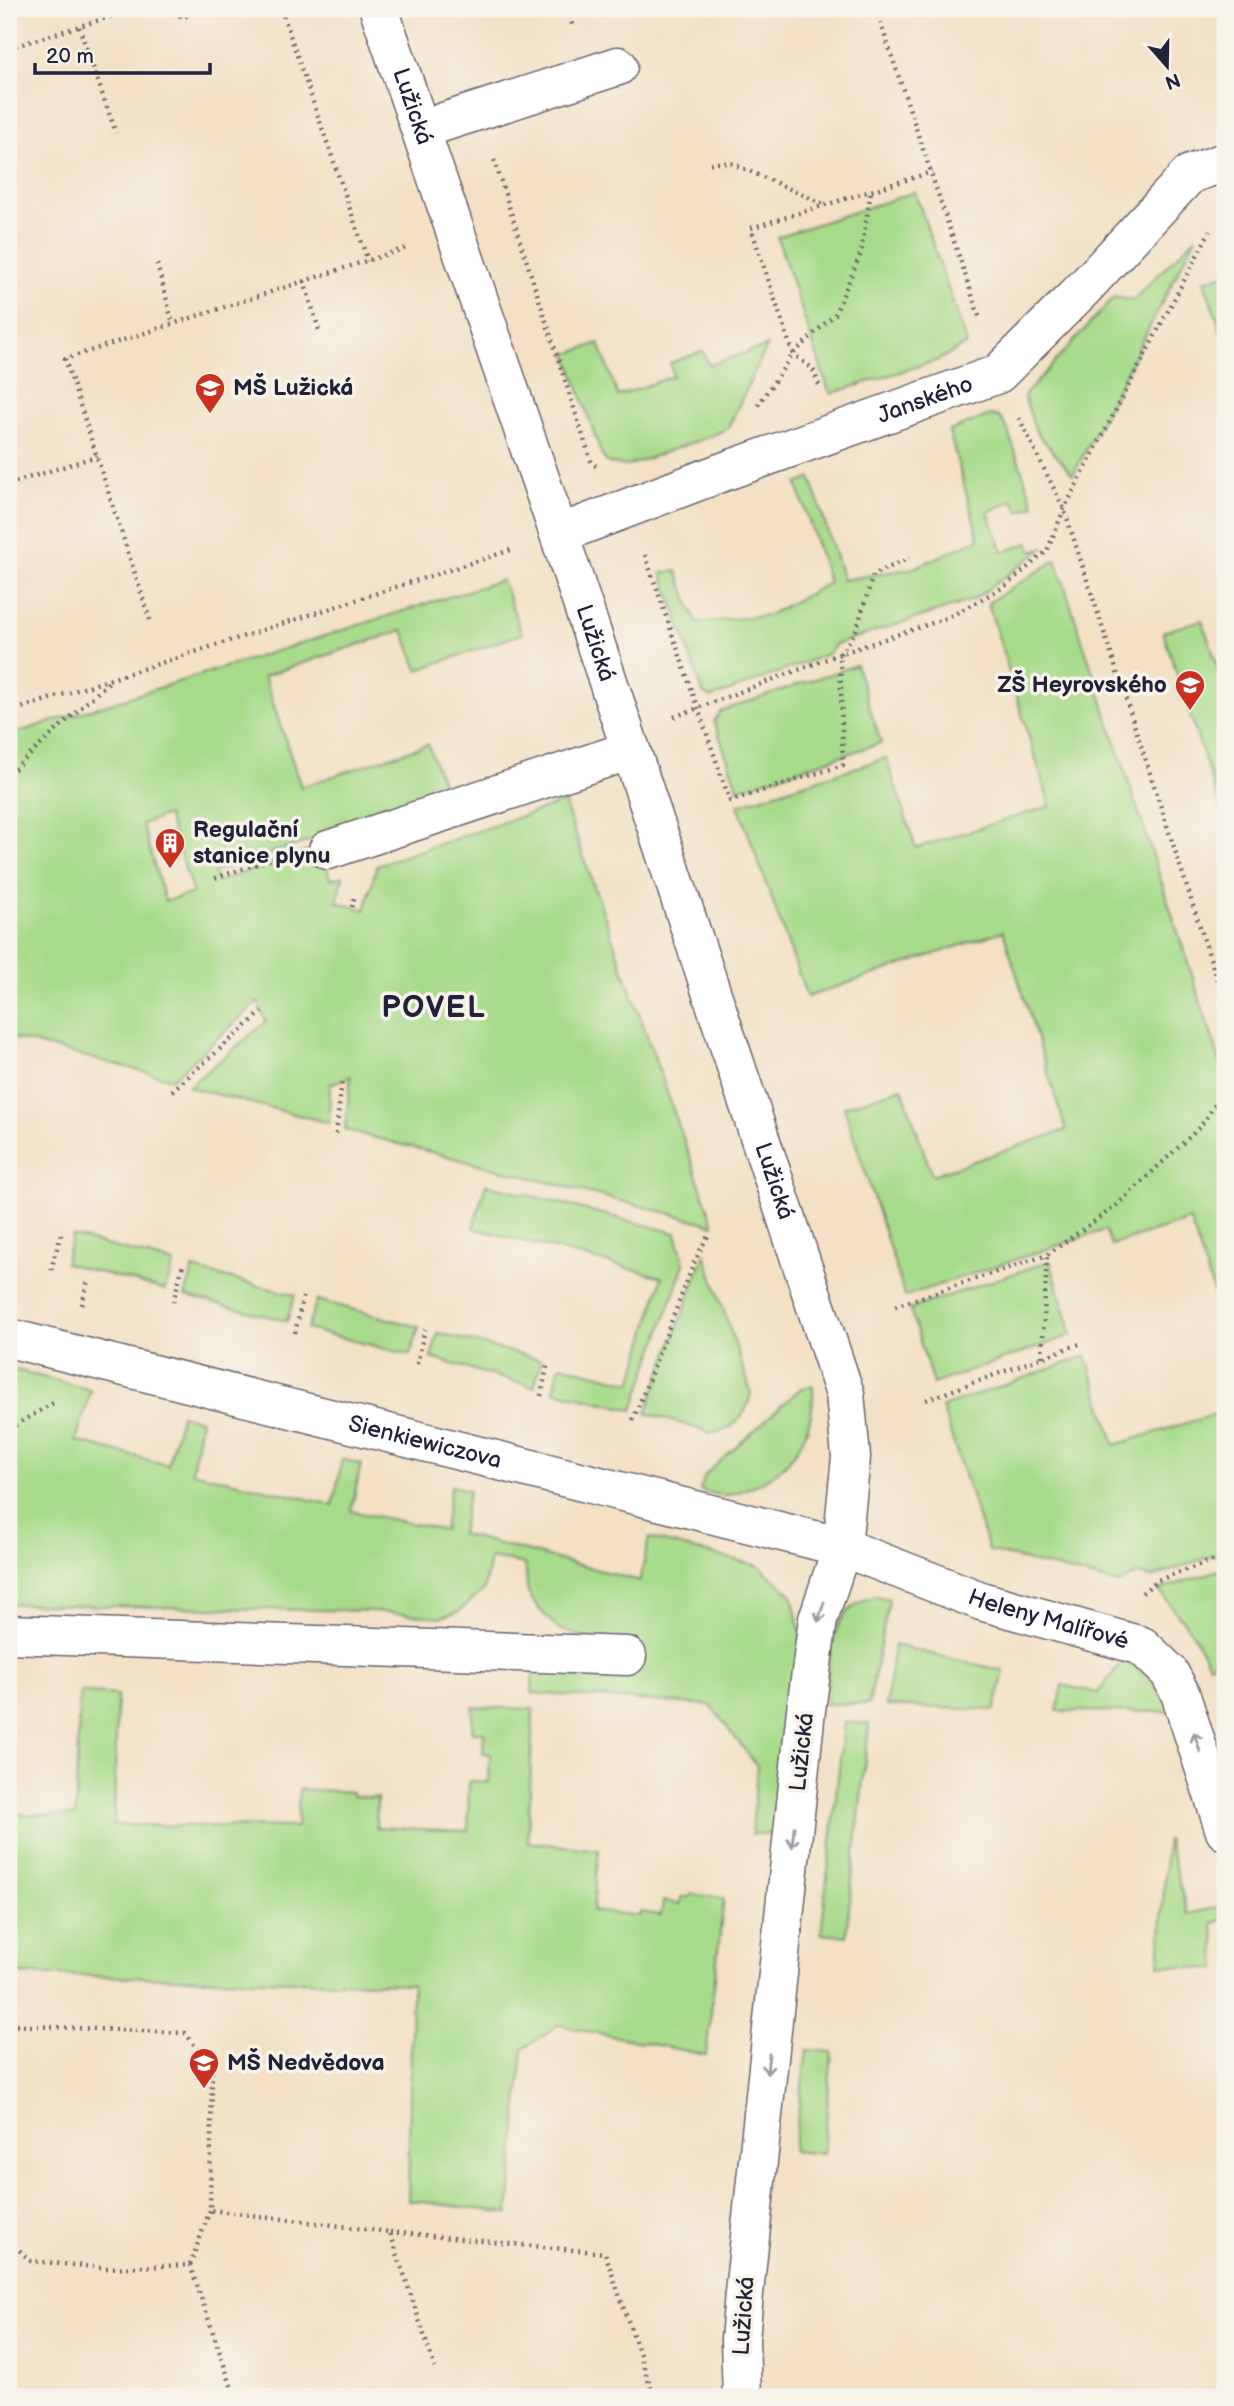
<svg xmlns="http://www.w3.org/2000/svg" width="1234" height="2406" font-family="'Balsamiq Sans',sans-serif">
<style>
.green{fill:#a7db8a;stroke:#647e62;stroke-width:2;fill-rule:evenodd}
.lines{fill:none;stroke-linecap:round;stroke-linejoin:round}
.minor-casing{stroke:#6b646b;stroke-width:41}
.path{stroke:#6b646b;stroke-width:4.5;stroke-dasharray:2 5;stroke-linecap:butt}
.minor{stroke:#fff;stroke-width:38}
.oneway{stroke:#9c9ca7}
.labels{text-anchor:middle;dominant-baseline:central;stroke-width:7;stroke-linejoin:round;paint-order:stroke}
.street-label{font-size:23px;fill:#22223b;stroke:#f7f3e8}
.poi-label{font-size:23px;font-weight:bold;fill:#22223b;stroke:#f7f3e8;text-anchor:start}
.district-label{font-size:30px;font-weight:bold;letter-spacing:2px;fill:#22223b;stroke:#f7f3e8}
</style>
<rect width="100%" height="100%" fill="#f7f3e8"/>
<filter id="ink" filterUnits="userSpaceOnUse"><feTurbulence type="fractalNoise" baseFrequency=".0143" numOctaves="2"/><feDisplacementMap in="SourceGraphic" scale="14" xChannelSelector="R" yChannelSelector="G"/><feConvolveMatrix kernelMatrix="1 2 1 2 8 2 1 2 1" color-interpolation-filters="sRGB"/></filter>
<filter id="wash" filterUnits="userSpaceOnUse"><feTurbulence type="fractalNoise" baseFrequency=".00686" numOctaves="4" result="noise"/><feDisplacementMap in="SourceGraphic" scale="28" xChannelSelector="R" yChannelSelector="G"/><feGaussianBlur stdDeviation="1.57" result="paint"/><feColorMatrix in="noise" values="0 0 0 0 0 0 0 0 0 0 0 0 0 0 0 0 0 1.4 0 .05"/><feComposite in="paint" operator="in"/></filter>
<g filter="url(#wash)">
<rect width="100%" height="100%" fill="#f3e0c5"/>
<g class="green">
<path d="M915 192 967 344 938 360 830 394 777 237Z"/>
<path d="M1196 237 1073 475 1036 432 1024 396 1114 297 1133 300Z"/>
<path d="M1225 274V343L1204 281Z"/>
<path d="M599 343 618 396 673 376 670 363 703 351 709 365 767 346 728 428 711 436 627 466 608 463 602 456 567 354Z"/>
<path d="M990 415 999 417 1007 428 1034 505 1020 512 1013 500 988 512 1003 552 1029 543 1031 551 1045 547 973 600 836 644 828 654 711 698 703 693 662 573 677 571 697 623 769 615 829 583 797 484 811 478 843 580 914 568 979 539 949 431Z"/>
<path d="M1056 560 1225 1076V1327L1190 1220 1111 1245 1105 1230 905 1296 844 1107 902 1088 932 1175 1066 1130 1003 931 807 997 738 805 886 758 916 848 1050 806 988 603Z"/>
<path d="M502 580 522 634 418 670 403 630 264 676 301 787 428 744 447 796 214 872 217 882 322 846 330 879 343 876 337 902 365 910 377 865 564 802 714 1225 345 1130 351 1076 330 1084 329 1123 188 1087 266 1022 258 1002 172 1079 9 1037V735ZM167 815 193 893 165 901 142 824Z"/>
<path d="M1202 620 1225 689V822L1163 632Z"/>
<path d="M856 665 881 743 738 789 714 721 721 711Z"/>
<path d="M486 1184 676 1233 684 1264 633 1410 554 1391 560 1365 632 1383 662 1277 473 1228Z"/>
<path d="M72 1236 174 1263 165 1290 65 1263Z"/>
<path d="M705 1254 751 1392C748 1413 734 1431 712 1433L646 1413Z"/>
<path d="M1050 1261 1072 1335 933 1384 910 1309Z"/>
<path d="M193 1269 295 1295 287 1321 185 1296Z"/>
<path d="M317 1300 419 1327 410 1355 307 1329Z"/>
<path d="M438 1333 542 1360 534 1387 431 1358Z"/>
<path d="M1086 1356 1115 1445 1225 1411V1551L1151 1578 1137 1574 1119 1584 989 1551 942 1407Z"/>
<path d="M12 1369 91 1390 76 1441 168 1465 181 1415 201 1420 192 1472 333 1505 342 1459 361 1464 351 1511 444 1530 451 1486 469 1490 461 1534 640 1581 649 1538 759 1566 792 1595 801 1636 777 1834H752L757 1766 710 1705 532 1693 533 1667 636 1639H588L559 1629 538 1608 528 1593 525 1564 490 1558 484 1590 458 1612 441 1617 370 1611 9 1604V1378Z"/>
<path d="M813 1386C815 1432 792 1472 748 1488 741 1491 734 1494 727 1495 718 1496 708 1492 700 1490L705 1475 801 1388Z"/>
<path d="M1225 1568V1657L1209 1665 1193 1634 1159 1590Z"/>
<path d="M877 1596 889 1599 869 1704H826C830 1662 825 1607 877 1596Z"/>
<path d="M894 1645 1004 1671 995 1710 886 1706Z"/>
<path d="M1123 1660C1144 1673 1161 1689 1171 1712L1057 1711 1062 1685 1098 1693Z"/>
<path d="M80 1692 117 1695 114 1825 297 1827 299 1789 352 1792 353 1796 377 1798 376 1827 468 1831 469 1781 489 1782 490 1754 483 1753 484 1732H472L473 1707 533 1709 528 1842 599 1850 593 1911 640 1916V1912L661 1915 663 1901 680 1904 681 1897H690L691 1894 724 1898 706 2055 558 2025 523 2049 509 2213 408 2200 412 1984 9 1974V1814L75 1816Z"/>
<path d="M844 1722 869 1724 846 1936 821 1934Z"/>
<path d="M1167 1839 1188 1914 1225 1906V1919L1213 1923 1217 1969 1159 1965Z"/>
<path d="M807 2050 832 2052 823 2154 793 2151Z"/>
</g>
</g>
<g filter="url(#ink)">
<g class="lines">
<g class="minor-casing">
<g id="minor">
<path id="s1" d="M379 9 559 534 845 1394 851 1457 842 1547 818 1619 806 1710 744 2293 740 2340 742 2397"/>
<path d="M422 129 618 66"/>
<path id="s2" d="M559 534 720 473 998 374 1083 289 1190 174 1225 162"/>
<path d="M328 850 631 750"/>
<path id="s3" d="M9 1338 842 1547 981 1601 1142 1646 1169 1672 1180 1693 1225 1831"/>
<path d="M9 1634 627 1656"/>
</g>
</g>
<g class="path">
<path d="M178 9 181 18 204 9"/>
<path d="M281 9 368 261"/>
<path d="M568 9 573 28"/>
<path d="M876 9 980 319"/>
<path d="M79 27 116 133"/>
<path d="M9 48 135 9"/>
<path d="M1222 76 1225 86"/>
<path d="M494 160 592 464 596 466"/>
<path d="M710 163H731L826 205"/>
<path d="M157 264 173 324"/>
<path d="M304 281 319 330"/>
<path d="M819 385 813 369 793 354 751 228 932 172"/>
<path d="M758 405 793 354 835 314 861 253 871 191"/>
<path d="M1019 418 1064 509 1225 1004"/>
<path d="M9 484 97 456"/>
<path d="M645 555 730 801 843 765 840 654 856 631 873 575 909 558"/>
<path d="M150 620 65 359 409 247"/>
<path d="M9 712 511 550"/>
<path d="M674 717 840 654 947 618 1004 587 1047 551 1064 509 1210 231"/>
<path d="M9 774 111 680"/>
<path d="M215 878 280 856"/>
<path d="M352 907 355 894"/>
<path d="M172 1091 262 1012"/>
<path d="M336 1134 342 1079"/>
<path d="M51 1270 61 1234"/>
<path d="M173 1302 183 1265"/>
<path d="M82 1305 88 1280"/>
<path d="M895 1306 1047 1255 1117 1205 1200 1127 1225 1090"/>
<path d="M295 1333 303 1297"/>
<path d="M1042 1357 1047 1255"/>
<path d="M417 1364 425 1329"/>
<path d="M541 1396 548 1362"/>
<path d="M926 1400 1082 1343"/>
<path d="M633 1420 696 1258 708 1236"/>
<path d="M9 1429 53 1403"/>
<path d="M1142 1593 1158 1580 1225 1556"/>
<path d="M9 2025 185 2033 212 2067 210 2210 390 2232 435 2368"/>
<path d="M390 2232 605 2253 654 2397"/>
<path d="M9 2241 31 2261 105 2268 190 2265 235 2397"/>
<path d="M190 2265 210 2210"/>
</g>
<use href="#minor" class="minor"/>
</g>
<defs><path id="oneway-shaft" d="M-6 0H5M1.5-3L5.5 0L1.5 3" fill="none" stroke-width="1.6" stroke-linecap="round" stroke-linejoin="round" transform="scale(1.75)"/></defs>
<g class="oneway">
<use href="#oneway-shaft" transform="translate(821 1612) rotate(107)"/>
<use href="#oneway-shaft" transform="translate(1197 1742) rotate(-108)"/>
<use href="#oneway-shaft" transform="translate(793 1837) rotate(96)"/>
<use href="#oneway-shaft" transform="translate(768 2064) rotate(96)"/>
</g>
</g>
<defs>
<g id="school-pin" transform="scale(1.575)"><path d="M0 17L-7.5 6A9.5 9.5 0 1 1 7.5 6Z" fill="#c8321e" stroke="#f7f3e8"/><path d="M0-5L7-2L0 1L-7-2ZM-4 1L0 2.5L4 1V4Q0 6-4 4Z" fill="#fff"/></g>
<g id="building-pin" transform="scale(1.575)"><path d="M0 17L-7.5 6A9.5 9.5 0 1 1 7.5 6Z" fill="#c8321e" stroke="#f7f3e8"/><path d="M-4-6H4V6H1V3H-1V6H-4ZM-2.5-4.3h1.7v1.8h-1.7ZM.8-4.3h1.7v1.8H.8ZM-2.5-1h1.7V.8h-1.7ZM.8-1h1.7V.8H.8Z" fill="#fff"/></g>
</defs>
<g fill-rule="evenodd">
<use href="#school-pin" x="210" y="388"/>
<use href="#school-pin" x="1190" y="685"/>
<use href="#building-pin" x="170" y="843"/>
<use href="#school-pin" x="204" y="2063"/>
</g>
<g class="labels">
<g class="street-label">
<text stroke="none"><textPath href="#s1" startOffset="103">Lužická</textPath></text>
<text stroke="none"><textPath href="#s2" startOffset="390">Janského</textPath></text>
<text stroke="none"><textPath href="#s1" startOffset="670">Lužická</textPath></text>
<text stroke="none"><textPath href="#s1" startOffset="1237">Lužická</textPath></text>
<text stroke="none"><textPath href="#s3" startOffset="429">Sienkiewiczova</textPath></text>
<text stroke="none"><textPath href="#s3" startOffset="1078">Heleny Malířové</textPath></text>
<text transform="translate(802 1752) rotate(-84)">Lužická</text>
<text transform="translate(744 2316) rotate(-86)">Lužická</text>
</g>
<g class="poi-label">
<text x="233" y="388">MŠ Lužická</text>
<text x="1167" y="685" text-anchor="end">ZŠ Heyrovského</text>
<text x="193" y="830">Regulační<tspan x="193" dy="26">stanice plynu</tspan></text>
<text x="227" y="2063">MŠ Nedvědova</text>
</g>
<g class="district-label">
<text x="434" y="1008">POVEL</text>
</g>
</g>
<rect width="1234" height="2406" fill="none" stroke="#f7f3e8" stroke-width="35"/>
<g transform="translate(1167 66) rotate(160)" stroke="#f7f3e8" stroke-width="5" paint-order="stroke">
<path d="M0-5L12 26L0 18L-12 26Z" fill="#22223b"/>
<text y="-10" font-size="19" font-weight="bold" text-anchor="middle" fill="#22223b">N</text>
</g>
<path d="M35 63v10h175v-10" fill="none" stroke="#22223b" stroke-width="3.5"/>
<text x="46" y="63" font-size="21" fill="#22223b" stroke="#f7f3e8" stroke-width="5" paint-order="stroke">20 m</text>
</svg>
